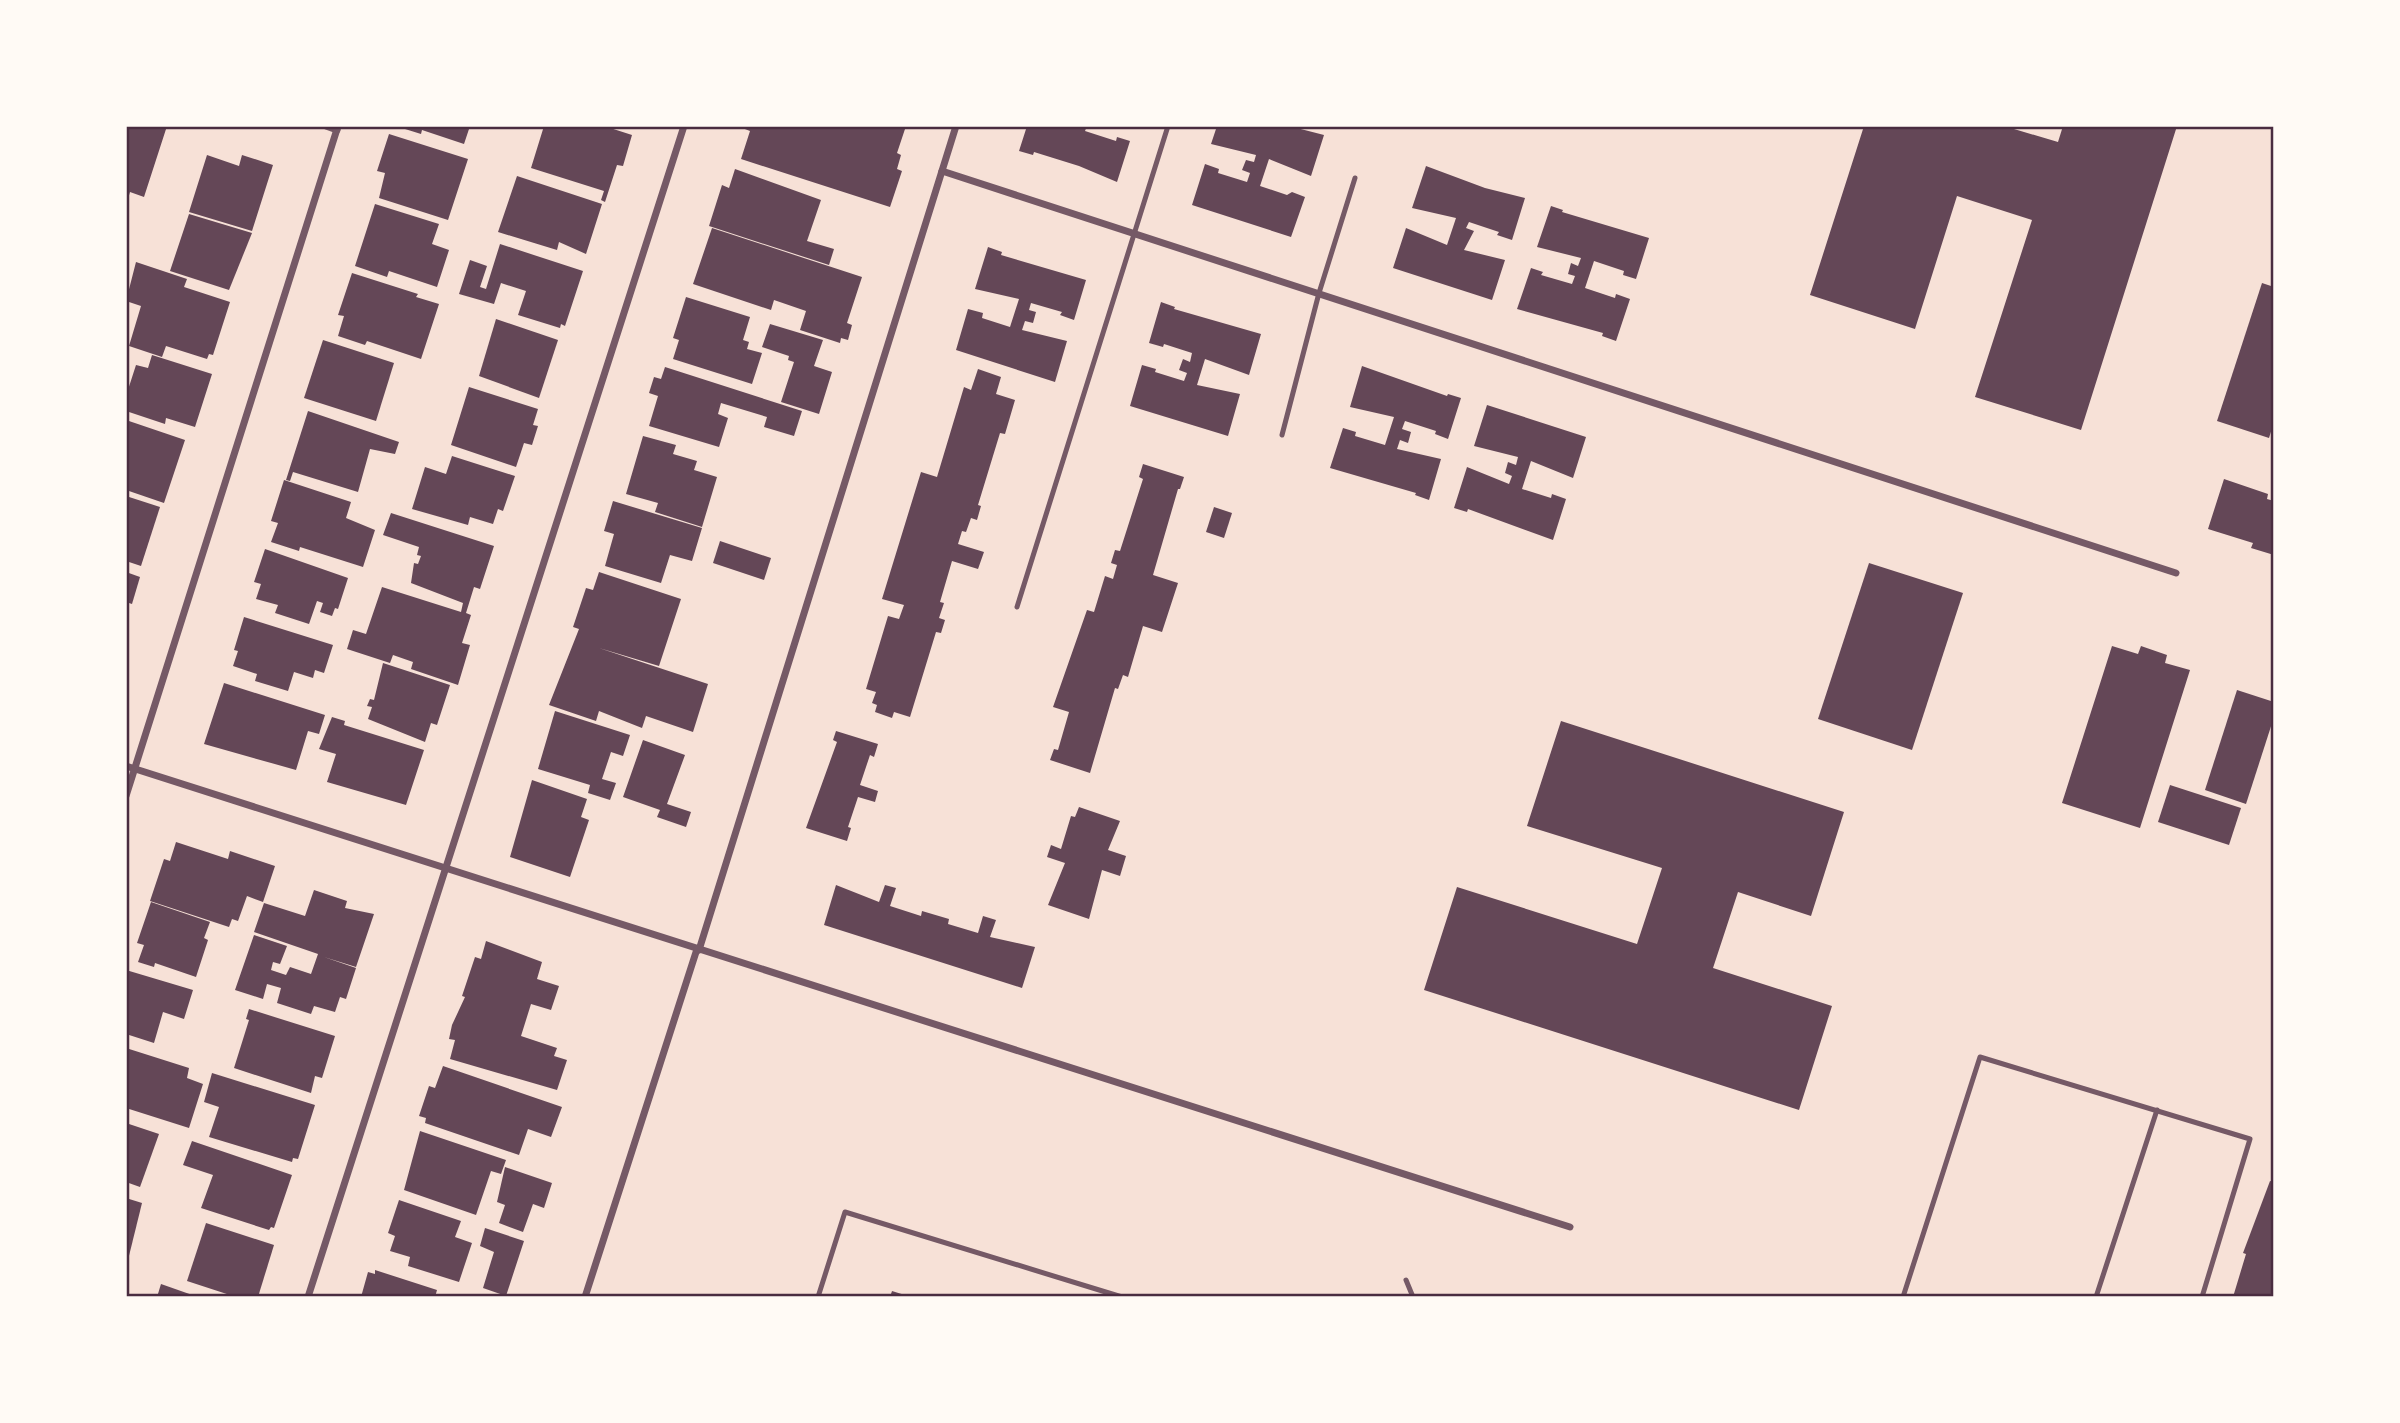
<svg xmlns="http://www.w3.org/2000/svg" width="2400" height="1423" font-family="Arial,sans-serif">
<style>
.building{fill:#644757}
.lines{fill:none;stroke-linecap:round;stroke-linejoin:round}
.service{stroke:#755966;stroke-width:5}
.minor{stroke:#755966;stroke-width:7}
.neatline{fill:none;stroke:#4a2c40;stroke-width:2.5}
</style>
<rect width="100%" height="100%" fill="#f7e1d7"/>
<g class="building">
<path d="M126 126H167L144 197 130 192 127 202Z"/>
<path d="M406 126H470L464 144 422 130 421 134 405 129Z"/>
<path d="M544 126H604L632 135 623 166 617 165 605 202 601 200 604 191 531 168Z"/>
<path d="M737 126H906L897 153 901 155 897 169 902 171 890 207 741 159 750 131Z"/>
<path d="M1027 126H1087L1085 131 1116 141 1117 137 1130 141 1117 182 1079 166 1034 152 1033 155 1019 151Z"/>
<path d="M1217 126H1289L1324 135 1311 176 1269 159 1260 186 1287 195 1292 192 1305 197 1291 237 1192 205 1205 164 1219 169 1218 173 1247 182 1250 173 1242 170 1246 160 1254 162 1256 155 1211 144Z"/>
<path d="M1864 126H2004L2058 142 2063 126H2177L2081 430 1975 397 2032 220 1957 196 1915 329 1810 295Z"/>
<path d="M389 134 468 159 448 220 379 198 385 173 377 171Z"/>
<path d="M207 155 239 166 242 155 273 165 252 231 189 212Z"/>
<path d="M1426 166 1485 188 1525 198 1512 240 1497 235 1499 232 1469 222 1466 228 1474 231 1464 250 1505 260 1492 300 1393 268 1406 228 1447 245 1456 218 1412 208Z"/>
<path d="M735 169 821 200 807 241 834 249 829 265 709 226 722 185 729 188Z"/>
<path d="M517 176 602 204 586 254 559 242 557 250 498 232Z"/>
<path d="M375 204 439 224 432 244 449 250 437 287 389 271 387 277 355 266Z"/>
<path d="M1551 206 1563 210 1562 212 1649 238 1636 279 1623 275 1624 271 1594 261 1585 288 1615 298 1616 294 1630 299 1616 341 1602 336 1603 333 1517 309 1531 268 1543 272 1541 275 1572 284 1575 276 1568 274 1571 263 1578 266 1581 258 1537 247Z"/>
<path d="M189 214 252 233 229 290 170 271Z"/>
<path d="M712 228 862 277 847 323 852 325 848 340 841 338 840 343 800 330 806 311 774 300 771 310 693 284Z"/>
<path d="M500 244 583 271 565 326 561 324 560 328 518 315 526 291 501 283 494 304 459 294 470 260 487 266 480 287 486 289Z"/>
<path d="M988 247 1002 252 1001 255 1086 280 1074 320 1060 315 1062 312 1031 303 1029 310 1036 312 1033 323 1025 321 1022 330 1067 341 1055 382 956 350 968 309 983 313 982 318 1010 327 1019 299 975 289Z"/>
<path d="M136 262 187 279 184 287 230 302 213 355 209 354 207 359 166 346 162 357 129 346 141 306 126 301Z"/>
<path d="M352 273 418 294 416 297 439 304 421 359 367 341 365 345 338 336 344 316 338 315Z"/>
<path d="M2262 283 2274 287V422L2269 438 2217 421Z"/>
<path d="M686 297 750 317 743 340 749 342 747 349 762 353 752 384 673 359 679 340 673 338Z"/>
<path d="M1161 302 1175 307 1174 309 1261 334 1249 375 1205 359 1197 385 1240 394 1228 436 1130 406 1142 365 1156 369 1155 372 1184 381 1187 373 1179 370 1183 359 1190 362 1192 353 1164 344 1163 347 1149 343Z"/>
<path d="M496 319 558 340 539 398 479 376Z"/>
<path d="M770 324 823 340 814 366 832 372 819 414 781 402 794 362 788 360 789 356 762 347Z"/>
<path d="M323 340 394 363 376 421 304 398Z"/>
<path d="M152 355 212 374 195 427 166 418 165 424 126 411V396L136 365 148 368Z"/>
<path d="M1362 366 1447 396 1448 394 1461 398 1448 439 1435 434 1436 431 1405 421 1402 429 1411 432 1408 443 1400 440 1397 449 1441 459 1429 500 1415 495 1416 493 1330 468 1343 428 1356 432 1355 436 1385 445 1394 417 1350 407Z"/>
<path d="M665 367 802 411 794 436 764 427 767 417 721 403 718 414 728 418 719 447 649 426 658 396 649 393 654 377 661 379Z"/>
<path d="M978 369 1001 377 996 394 1015 400 1005 434 1000 433 978 505 981 506 977 520 971 518 966 532 962 531 958 544 984 552 978 569 952 561 940 602 944 603 939 618 945 620 941 633 936 632 910 717 894 712 892 718 875 712 877 705 872 703 876 692 866 689 888 616 899 619 904 605 882 599 921 472 937 477 964 387 971 390Z"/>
<path d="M469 387 538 409 533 425 538 426 532 445 524 443 516 467 451 445Z"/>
<path d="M1487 405 1586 437 1573 478 1531 461 1522 489 1551 498 1552 494 1566 499 1553 540 1468 509 1467 512 1454 508 1467 467 1509 484 1512 476 1505 473 1508 462 1516 465 1518 457 1474 446Z"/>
<path d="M308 411 399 442 395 454 370 449 358 492 293 472 290 481 286 480Z"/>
<path d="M126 420 185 440 164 503 126 490Z"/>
<path d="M643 436 676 445 673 454 697 461 694 470 717 477 702 527 655 512 658 503 626 494Z"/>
<path d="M452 456 515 476 503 511 498 509 493 524 470 517 468 525 412 509 425 467 446 474Z"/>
<path d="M1143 464 1184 477 1180 489H1178L1153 575 1178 583 1162 632 1143 626 1128 677 1123 675 1118 689 1115 688 1090 773 1050 760 1054 749 1058 750 1069 712 1053 707 1087 610 1094 612 1105 576 1113 579 1117 565 1111 563 1115 550 1120 551 1143 479 1139 477Z"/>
<path d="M2224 479 2268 494 2267 499 2274 501V555L2251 548 2253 543 2208 529Z"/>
<path d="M284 480 351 502 346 518 375 530 363 567 300 547 299 551 271 542 278 523 271 521Z"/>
<path d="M126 496 160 507 141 566 126 561Z"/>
<path d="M613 501 702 528 692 561 670 555 661 583 605 566 614 534 604 531Z"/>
<path d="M1214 507 1232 513 1224 538 1206 532Z"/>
<path d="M391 513 494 546 480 589 474 587 466 613 471 615 462 643 470 645 458 685 411 669 413 662 393 655 390 663 347 649 353 630 366 634 382 587 461 612 463 603 411 583 414 563 418 564 421 556 417 555 419 547 383 535Z"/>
<path d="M720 541 771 558 764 580 713 563Z"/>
<path d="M265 549 348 578 338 609 335 608 332 616 320 612 323 603 317 601 309 624 275 613 278 605 256 599 261 584 254 582Z"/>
<path d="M1869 563 1963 593 1912 750 1818 719Z"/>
<path d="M126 572 140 577 132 604 126 602Z"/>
<path d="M599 572 681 599 659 666 599 648 708 684 693 732 646 716 642 728 599 711 596 721 549 705 579 629 573 627 586 588 593 590Z"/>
<path d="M244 617 333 645 324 673 315 670 313 678 294 672 288 691 255 681 257 674 233 666 238 651 234 650Z"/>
<path d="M2112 646 2138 654 2141 646 2167 655 2165 663 2190 670 2140 828 2062 803Z"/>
<path d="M383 663 450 685 437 725 431 723 425 742 368 719 372 707 367 706 370 699 374 700Z"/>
<path d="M224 683 325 715 319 734 308 731 296 770 204 744Z"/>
<path d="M2237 690 2274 702V717L2246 804 2205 790Z"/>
<path d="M555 711 630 735 623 756 611 752 602 779 616 783 610 800 588 793 590 785 538 769Z"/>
<path d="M332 717 345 721 344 725 424 750 406 805 327 782 336 754 319 749Z"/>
<path d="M1561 721 1844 812 1811 916 1738 892 1713 968 1832 1006 1799 1110 1424 990 1457 887 1637 944 1662 868 1527 826Z"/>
<path d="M836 731 878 744 874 757 870 755 860 785 878 791 875 802 858 797 848 827 851 828 847 841 806 828 837 742 833 740Z"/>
<path d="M643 740 685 755 667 804 691 812 686 827 657 817 660 810 623 797Z"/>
<path d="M532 780 587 799 581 817 589 820 570 877 510 857Z"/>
<path d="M2170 785 2241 808 2229 845 2158 822Z"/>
<path d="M1079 807 1120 821 1108 850 1126 856 1120 876 1102 870 1089 919 1048 905 1065 863 1047 857 1051 845 1061 849 1071 816 1075 817Z"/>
<path d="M176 842 228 859 230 851 275 866 263 902 247 896 238 921 232 919 229 927 150 901 164 859 170 861Z"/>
<path d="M836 885 879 902 885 885 896 888 890 906 921 916 922 911 949 919 948 924 978 933 983 916 996 920 990 937 1035 947 1022 988 824 925Z"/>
<path d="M314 890 347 901 345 908 374 914 356 967 324 957 356 968 346 999 340 997 335 1012 314 1006 311 1014 277 1003 281 988 267 984 263 999 235 990 254 935 287 946 280 964 273 962 271 970 286 975 290 967 311 974 318 954 254 932 264 903 305 916Z"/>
<path d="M151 902 210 922 204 938 208 940 196 977 155 963 154 967 138 962 144 945 137 943Z"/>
<path d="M486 941 542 962 537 979 559 986 551 1010 531 1004 521 1036 557 1048 554 1056 567 1060 557 1090 450 1059 455 1040 449 1039 452 1025 465 997 462 996 475 957 481 959Z"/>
<path d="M126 970 193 990 184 1019 163 1012 154 1043 126 1034Z"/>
<path d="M249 1009 335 1036 322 1078 315 1076 311 1093 234 1068 249 1020 246 1019Z"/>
<path d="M126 1048 189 1068 187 1078 203 1084 189 1128 126 1108Z"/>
<path d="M443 1066 562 1107 551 1137 528 1129 519 1155 425 1123 426 1118 419 1116 429 1086 435 1088Z"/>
<path d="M212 1073 315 1105 298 1159 293 1158 292 1162 209 1137 219 1107 204 1102Z"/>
<path d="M126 1123 159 1134 140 1187 126 1182Z"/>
<path d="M420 1131 506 1160 501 1174 491 1171 476 1215 404 1190Z"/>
<path d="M192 1141 292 1175 274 1228 271 1227 269 1230 201 1208 213 1175 183 1165Z"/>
<path d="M505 1167 552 1183 544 1208 533 1204 523 1232 499 1223 505 1205 497 1202Z"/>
<path d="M2270 1181 2274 1182V1297H2233L2246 1254 2243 1253Z"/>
<path d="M126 1198 142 1203 127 1264H126Z"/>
<path d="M399 1200 461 1221 455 1237 472 1243 459 1282 408 1266 410 1257 390 1251 395 1236 388 1233Z"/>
<path d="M206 1223 274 1245 258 1297H236L187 1281Z"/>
<path d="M485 1228 524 1241 506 1296 483 1288 494 1252 480 1246Z"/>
<path d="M375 1270 437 1290 435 1297H361L368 1272 375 1274Z"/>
<path d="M161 1284 198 1297H157Z"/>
<path d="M892 1291 908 1296V1297H890Z"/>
</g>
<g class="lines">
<g class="service">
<path d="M1282 435 1319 293 1355 178"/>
<path d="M1017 607 1168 126"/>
<path d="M1406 1280 1413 1297"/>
<path d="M818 1297 845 1212 1122 1297"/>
<path d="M1903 1297 1980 1057 2250 1139 2202 1297"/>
<path d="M2096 1297 2157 1110"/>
</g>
<g class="minor">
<path d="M326 126 337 130"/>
<path d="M942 171 2176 573"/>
<path d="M126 766 1570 1227"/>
<path d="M126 796 338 126"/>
<path d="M308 1297 684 126"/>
<path d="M585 1297 697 949 699 950 956 126"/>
</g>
</g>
<rect width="2400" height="1423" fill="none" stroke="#fffaf5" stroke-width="256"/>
<rect x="128" y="128" width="2144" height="1167" class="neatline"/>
</svg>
